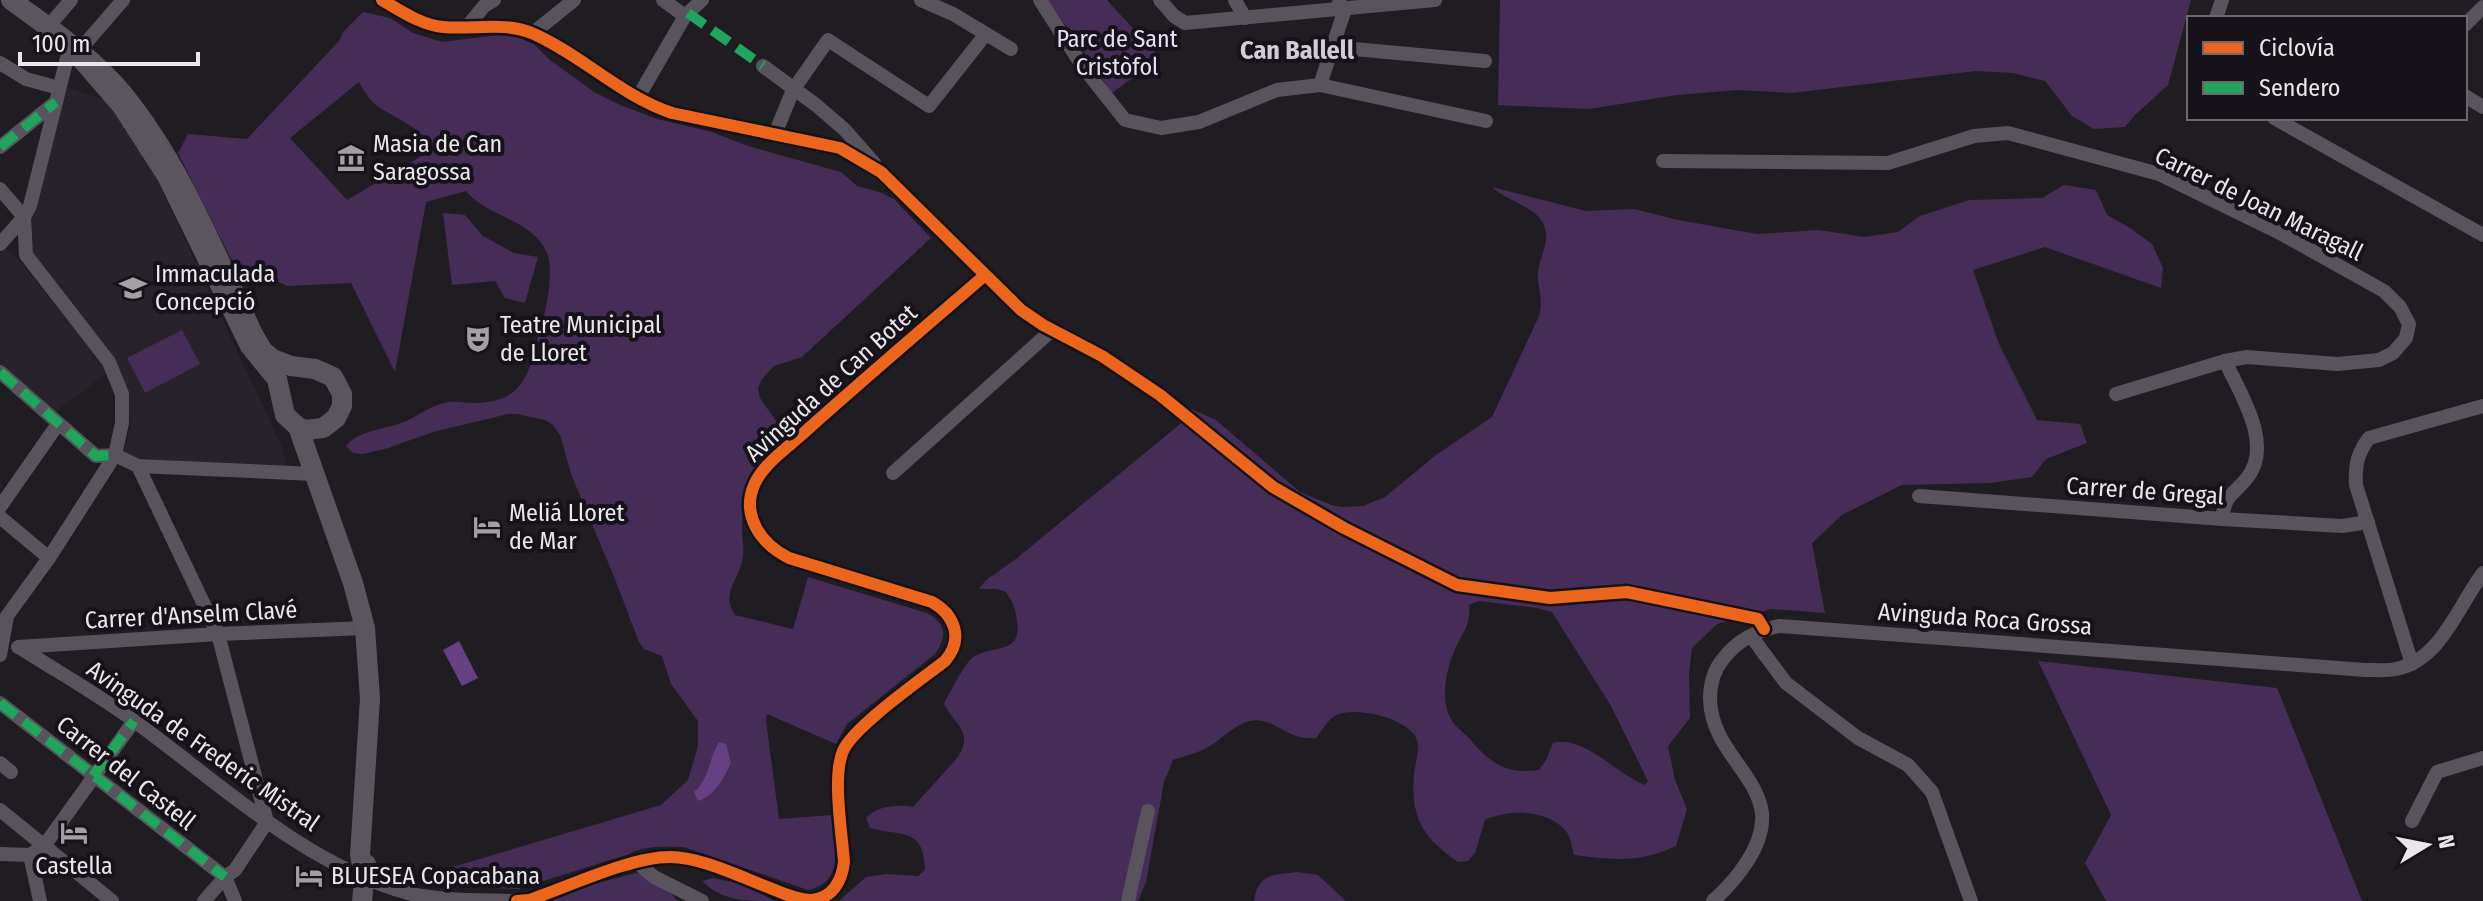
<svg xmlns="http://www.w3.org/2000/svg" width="2483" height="901" font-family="'Fira Sans Condensed',sans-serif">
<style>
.built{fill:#28222d}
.green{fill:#452d57;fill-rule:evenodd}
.water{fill:#654082}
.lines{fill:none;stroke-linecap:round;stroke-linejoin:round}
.street{stroke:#58535c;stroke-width:14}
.secondary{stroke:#5b5560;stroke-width:20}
.quiet{stroke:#20a55d;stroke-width:10;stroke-dasharray:20 10;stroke-linecap:butt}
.cycleway-casing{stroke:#161219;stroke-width:17}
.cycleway{stroke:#eb651d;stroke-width:12}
.labels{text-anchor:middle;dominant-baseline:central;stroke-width:8;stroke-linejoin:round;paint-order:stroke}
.park-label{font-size:24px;fill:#e9def3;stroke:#161219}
.poi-label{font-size:24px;fill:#e9e7eb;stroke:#161219;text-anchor:start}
.street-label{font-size:24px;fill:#e9e7eb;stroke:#161219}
.neighbourhood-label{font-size:26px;font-weight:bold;fill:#d1cdd6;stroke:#161219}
</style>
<rect width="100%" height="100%" fill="#1f1d21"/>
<g class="built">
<path d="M65 86 107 101 145 154 282 447 287 469 123 457 130 426 127 392 32 252 31 217 37 210Z"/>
<path d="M5 247 19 260 103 364 107 373 55 412 0 364V253Z"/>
</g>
<g class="green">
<path d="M1048 0H1107L1160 58 1112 93Z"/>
<path d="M1500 0H2191L2168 85 2135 115 2125 127 2094 129 2072 116 2045 81 2013 73 1976 71 1792 93 1737 90 1677 95 1589 109 1498 105Z"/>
<path d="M363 12 390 18 413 33 442 42 499 35 517 37 535 45 550 60 594 92 620 105 657 119 712 132 748 146 841 172 857 186 879 192 894 199 931 238 802 357 774 366 761 380 758 389 760 398 776 421 780 430V439C750 468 742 489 742 530 742 540 745 552 742 562 737 582 721 594 735 615L793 629 808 577 927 613C947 624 947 636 935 654L847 724 836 744 767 714 766 721 779 819 832 815C834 845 846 882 808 890L684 847C664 847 646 845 629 854L518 889 447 886 446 869 661 805 688 780 698 746V721L671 684 662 656 644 649 639 642 615 579 571 474 560 435 553 425 545 420 517 414H508L433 432 388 448 363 454 353 453 346 446C357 432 378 430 395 425 413 421 426 407 444 403 455 400 464 403 475 403 530 402 529 366 542 324 547 306 554 270 547 253 532 219 487 217 466 191L426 202 395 372 351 283 287 286 231 259 178 153 188 134 247 139 339 41 343 32ZM359 82C374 110 381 107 406 123 417 129 426 139 435 148L347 200 290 138Z"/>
<path d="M2064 185 2096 190 2107 215 2130 228 2152 244 2163 268 2161 288 2045 247 1973 270 1999 344 2037 420 2080 424 2087 443 2046 459 2032 477 1990 483 1902 485 1842 515 1812 543 1825 613 1771 609 1717 624 1692 648 1689 674 1690 718 1668 746 1675 780 1687 809 1676 846C1641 863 1612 860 1574 855 1572 848 1571 837 1566 831 1548 809 1508 809 1485 820L1475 853 1468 861 1458 862C1423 838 1410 817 1414 774 1415 765 1419 752 1418 743 1413 718 1355 706 1336 715 1327 720 1322 731 1316 738 1290 740 1283 726 1263 721 1241 716 1225 738 1208 747 1198 753 1185 756 1173 760L1164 782 1146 882 1138 901H839L866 877 886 874 918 876 925 870C924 826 901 837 870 828L866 818C877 806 897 804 913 807L958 757C974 732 955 725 944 704 948 695 964 666 970 660 987 643 1023 658 1017 621 1016 610 1013 602 1006 592L997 589H979L985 581 1017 558 1179 425 1186 418 1187 407 1216 420 1300 492 1331 505 1342 507 1363 506 1385 497 1436 455 1492 417 1539 316C1544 299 1537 289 1538 272 1539 262 1544 252 1546 241 1550 208 1511 205 1492 187L1586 211 1634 209 1678 220 1757 234 1819 230 1864 237 1898 232 1920 216 1969 200 2042 198ZM1479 601 1537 608 1552 612 1611 706 1645 775 1648 781 1645 785C1616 774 1583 734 1553 743L1546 760 1539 770C1509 774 1494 766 1474 744 1468 736 1459 730 1453 722 1438 702 1447 665 1457 645 1465 630 1471 621 1469 605Z"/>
<path d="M443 213 465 215 483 236 514 253 538 257 525 303 505 298 495 281 452 285Z"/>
<path d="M182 330 200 364 145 393 127 358Z"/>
<path d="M2038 661 2277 688 2362 901H2106L2085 863 2111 815Z"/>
<path d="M640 872 671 893 677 901H548L597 883Z"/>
<path d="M1297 872 1318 875 1346 901H1254C1258 873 1273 875 1297 872Z"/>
<path d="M713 878 741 884 775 901C744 901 722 901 702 881Z"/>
</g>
<g class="water">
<path d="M459 641 478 678 462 686 443 650Z"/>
<path d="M719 742 726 744 731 763C723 779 716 795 698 801L694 792C710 778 708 760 719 742Z"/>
</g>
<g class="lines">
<g class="street">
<path d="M382 0C401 11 421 25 443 27 473 30 505 21 534 34 583 56 621 96 672 113L840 148 881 172 1021 310 1043 325 1102 356 1160 395 1273 487 1344 528 1457 585 1550 598 1627 592 1758 619 1764 629"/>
<path d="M663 0 685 16"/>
<path d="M921 0 953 14 1011 49"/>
<path d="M1040 0 1083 67 1125 120 1161 128 1199 122 1277 90 1320 85 1486 121"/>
<path d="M1160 0 1174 16 1185 23 1435 0"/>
<path d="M1235 0 1245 18"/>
<path d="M2216 18 2222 0"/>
<path d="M2465 25 2483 7"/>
<path d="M48 27 71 0"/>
<path d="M467 27 484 6 494 0"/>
<path d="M533 33 574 0"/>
<path d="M1332 47 1485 61"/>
<path d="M78 52 123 0"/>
<path d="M0 63 26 79 59 88"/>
<path d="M763 66 816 105 845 130 874 163"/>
<path d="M1320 85 1345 9 1339 3"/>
<path d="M2465 96 2483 107"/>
<path d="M637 99 685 16 702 0"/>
<path d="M2274 118 2483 235"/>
<path d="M775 134 793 90 828 40 929 106 985 35"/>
<path d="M0 147 56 102"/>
<path d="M1663 161 1888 163 1974 136 2008 133 2159 174 2280 233 2384 291 2400 307 2409 324 2406 338 2393 353 2379 360 2337 364 2247 357 2225 361 2116 394"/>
<path d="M0 189 24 217 0 244"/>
<path d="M0 372 96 456 115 455 138 466 218 634 267 822"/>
<path d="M138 466 314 474"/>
<path d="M893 473 1052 330"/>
<path d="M1919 496 2222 519 2342 526 2368 522"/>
<path d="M0 507 58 424"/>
<path d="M0 517 49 558"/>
<path d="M2222 519C2226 492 2232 497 2247 478 2274 445 2240 393 2225 361"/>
<path d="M1751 636 1786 683 1858 738 1908 765 1932 792 1971 901"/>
<path d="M18 647 218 634 365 628"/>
<path d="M19 647C58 672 99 695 137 723 222 785 304 864 408 893 440 901 478 900 511 901"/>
<path d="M0 655 7 616 49 558 115 455 122 423V394L109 362 26 255 24 217 30 206 70 46"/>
<path d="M2412 664 2356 485C2355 465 2357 454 2369 438L2483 406"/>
<path d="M0 703 225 877 235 901"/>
<path d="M0 763 11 772"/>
<path d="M0 810 112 901"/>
<path d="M2412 821 2437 772 2483 758"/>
<path d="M0 854 30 855 44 846 134 721"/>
<path d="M30 855 40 901"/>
<path d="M638 863 654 877 702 901"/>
<path d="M204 901 225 877 235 870 267 822"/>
<path d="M517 901 529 900C568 887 630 857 670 857 701 857 741 877 770 888 782 893 797 900 811 900 832 899 842 881 844 862 842 833 832 776 843 751 853 727 922 679 945 661 964 639 955 615 932 602L789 558C761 544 740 515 755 483 765 462 790 446 807 430 865 378 925 327 984 276"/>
<path d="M1128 901 1148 811"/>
<path d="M1713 901C1736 880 1765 846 1762 813 1757 773 1711 748 1710 699 1710 684 1714 670 1723 659 1737 641 1758 630 1780 626L2365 670C2375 670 2387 671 2396 669 2441 660 2458 606 2483 573"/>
</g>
<g class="secondary">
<path d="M11 0C49 28 93 57 123 94 181 165 215 254 254 336L263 351 273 359 291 366 315 369 333 377 342 394V406L336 418 323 428 306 430 298 427 285 415 277 379 250 346 167 176 122 106 70 46"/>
<path d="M298 427 353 583 365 628 370 699 360 855 364 876"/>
<path d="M362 901 366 864"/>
</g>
<g class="quiet">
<path d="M688 13 763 66"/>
<path d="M0 147 56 102"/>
<path d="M0 372 96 456 115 455"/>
<path d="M0 703 225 877"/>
<path d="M93 776 134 721"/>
</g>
<g class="cycleway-casing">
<g id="cycleway">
<path d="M382 0C401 11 421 25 443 27 473 30 505 21 534 34 583 56 621 96 672 113L840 148 881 172 1021 310 1043 325 1102 356 1160 395 1273 487 1344 528 1457 585 1550 598 1627 592 1758 619 1764 629"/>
<path d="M517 901 529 900C568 887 630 857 670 857 701 857 741 877 770 888 782 893 797 900 811 900 832 899 842 881 844 862 842 833 832 776 843 751 853 727 922 679 945 661 964 639 955 615 932 602L789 558C761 544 740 515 755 483 765 462 790 446 807 430 865 378 925 327 984 276"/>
</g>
</g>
<use href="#cycleway" class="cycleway"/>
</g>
<defs>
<g id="museum-bare" transform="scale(2.16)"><path d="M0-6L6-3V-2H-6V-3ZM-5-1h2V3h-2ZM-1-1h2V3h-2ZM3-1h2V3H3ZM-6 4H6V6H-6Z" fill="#a2a0a4" stroke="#161219" stroke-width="2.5" paint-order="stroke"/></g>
<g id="school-bare" transform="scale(2.16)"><path d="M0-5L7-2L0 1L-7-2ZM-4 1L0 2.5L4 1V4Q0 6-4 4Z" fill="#a2a0a4" stroke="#161219" stroke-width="2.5" paint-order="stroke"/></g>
<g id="theatre-bare" transform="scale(2.16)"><path d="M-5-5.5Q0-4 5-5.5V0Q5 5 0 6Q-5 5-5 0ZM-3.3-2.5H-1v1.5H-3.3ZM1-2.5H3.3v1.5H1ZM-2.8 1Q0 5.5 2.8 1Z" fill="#a2a0a4" stroke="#161219" stroke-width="2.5" paint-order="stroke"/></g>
<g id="hotel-bare" transform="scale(2.16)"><path d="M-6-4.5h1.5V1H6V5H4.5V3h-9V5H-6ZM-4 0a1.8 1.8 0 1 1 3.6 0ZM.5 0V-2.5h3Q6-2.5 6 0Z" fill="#a2a0a4" stroke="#161219" stroke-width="2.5" paint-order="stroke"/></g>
</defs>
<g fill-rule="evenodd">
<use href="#museum-bare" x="351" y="158"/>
<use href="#school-bare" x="133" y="288"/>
<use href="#theatre-bare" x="478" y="339"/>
<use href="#hotel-bare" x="487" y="527"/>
<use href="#hotel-bare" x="74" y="833"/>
<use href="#hotel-bare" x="309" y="876"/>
</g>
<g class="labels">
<g class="park-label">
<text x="1117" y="39">Parc de Sant<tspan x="1117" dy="28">Cristòfol</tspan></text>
</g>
<g class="poi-label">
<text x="373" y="144">Masia de Can<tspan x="373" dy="28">Saragossa</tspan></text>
<text x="155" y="274">Immaculada<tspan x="155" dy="28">Concepció</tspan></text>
<text x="500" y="325">Teatre Municipal<tspan x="500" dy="28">de Lloret</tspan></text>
<text x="509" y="513">Meliá Lloret<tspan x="509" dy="28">de Mar</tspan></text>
<text x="74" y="866" text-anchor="middle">Castella</text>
<text x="331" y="876">BLUESEA Copacabana</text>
</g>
<g class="street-label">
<text transform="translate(2259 204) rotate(26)">Carrer de Joan Maragall</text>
<text transform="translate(831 383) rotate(-42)">Avinguda de Can Botet</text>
<text transform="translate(2145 491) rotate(4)">Carrer de Gregal</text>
<text transform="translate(191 615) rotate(-3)">Carrer d'Anselm Clavé</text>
<text transform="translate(1985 619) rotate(4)">Avinguda Roca Grossa</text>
<text transform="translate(203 746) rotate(35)">Avinguda de Frederic Mistral</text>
<text transform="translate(126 773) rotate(38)">Carrer del Castell</text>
</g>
<g class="neighbourhood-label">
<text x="1297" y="50">Can Ballell</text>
</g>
</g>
<rect x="2187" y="16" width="280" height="104" fill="#161219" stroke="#6a676d" stroke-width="2"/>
<rect x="2203" y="42" width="40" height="12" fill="#eb651d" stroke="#6a676d" stroke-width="2"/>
<text x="2259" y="56" font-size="24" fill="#e9e7eb">Ciclovía</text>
<rect x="2203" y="82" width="40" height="12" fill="#20a55d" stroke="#6a676d" stroke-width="2"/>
<text x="2259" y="96" font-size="24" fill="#e9e7eb">Sendero</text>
<g transform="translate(2427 845) rotate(80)" stroke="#161219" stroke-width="6" paint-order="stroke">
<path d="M0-6L14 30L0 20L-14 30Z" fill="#e9e7eb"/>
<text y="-12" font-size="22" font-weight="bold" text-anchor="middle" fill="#e9e7eb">N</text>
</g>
<path d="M20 52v12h178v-12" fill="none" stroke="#e9e7eb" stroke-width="4"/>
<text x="32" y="52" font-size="24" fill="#e9e7eb" stroke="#161219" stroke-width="6" paint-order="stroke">100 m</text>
</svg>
